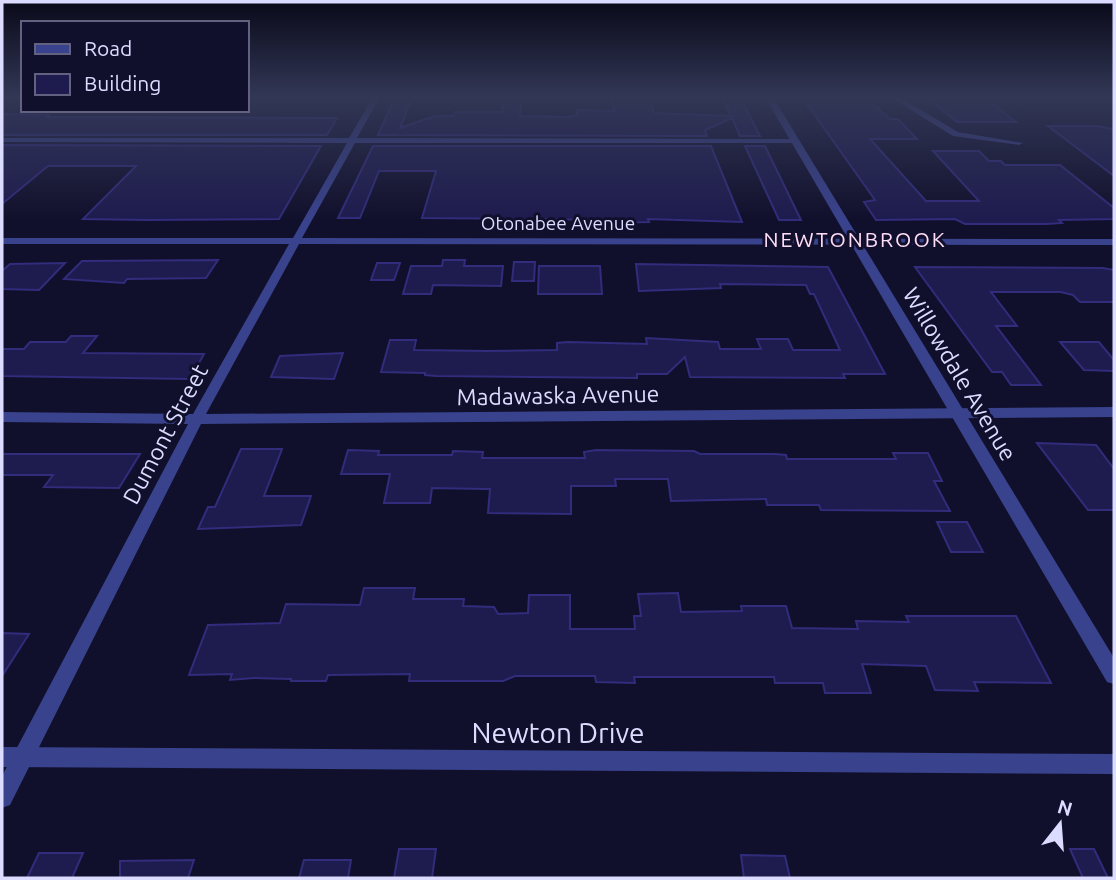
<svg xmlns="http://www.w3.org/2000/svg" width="1116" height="880" font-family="Ubuntu,sans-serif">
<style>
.building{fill:#1e1b4e;stroke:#312c7b;stroke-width:2}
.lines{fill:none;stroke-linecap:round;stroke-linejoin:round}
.minor{fill:#39428d;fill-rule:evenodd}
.tertiary{fill:#39428d;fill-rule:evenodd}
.labels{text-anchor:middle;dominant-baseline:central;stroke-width:6;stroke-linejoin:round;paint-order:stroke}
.far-street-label{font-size:19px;fill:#dbdcff;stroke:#11102c}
.far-neighbourhood-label{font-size:21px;letter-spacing:2px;fill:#ffddf8;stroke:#11102c}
.street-label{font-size:23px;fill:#dbdcff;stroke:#11102c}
.near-street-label{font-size:28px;fill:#dbdcff;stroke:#11102c}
</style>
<rect width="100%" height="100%" fill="#11102c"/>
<g class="building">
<path d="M395 97 410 103 400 128 435 116H453L455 112H502L504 97H522L520 116 568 117 577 115V110L614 111 612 97H650L654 113 731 116 722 97H740L760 136H740L732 118 705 130 707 136 378 135Z"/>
<path d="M802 97H865L890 119H898L917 139H870L926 201H979L933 151H979L989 161H1001L1005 165H1060L1114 208V219L1059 220 1062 223 1047 224H965L955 219 876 220 864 202 875 200Z"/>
<path d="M926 97H985L1016 122H957Z"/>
<path d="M2 114 50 115 46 117 337 118 327 135H2Z"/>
<path d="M1048 126H1096L1114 129V176Z"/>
<path d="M2 145 321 146 279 219 147 220 83 219 136 166H48L2 204Z"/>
<path d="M373 146H711L742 222 648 219 649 222 598 223V220L540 219 422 218 436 171H379L360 218H338Z"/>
<path d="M745 146H765L801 220H779Z"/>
<path d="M218 260 206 278 127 279 124 283 64 279 82 261Z"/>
<path d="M443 260H465L464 266H503L501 286 433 285 431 294H403L411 266H442Z"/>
<path d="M514 262H535L534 281H512Z"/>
<path d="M65 263 39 290 2 289V271L10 264Z"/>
<path d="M377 263H400L394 280H371Z"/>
<path d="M636 264 828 267 885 374H843L845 378 690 377 685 357 667 374H637V378L436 376 425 375V373L381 372 390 340H416L414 350 487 351 557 350V343L568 342 647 344 646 338 718 342 720 349H761L757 339H788L793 350H840L814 294H810L806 285 720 284 721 288 639 291Z"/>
<path d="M539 266H600L602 294H538Z"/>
<path d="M915 267 1103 268 1114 270V302H1080L1073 295 1061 292H991L1017 326H996L1041 385H1011L1002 372H992Z"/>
<path d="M71 336H97L83 353 204 354 190 379 2 376V349H24L30 342H66Z"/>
<path d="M1060 342H1099L1114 360V371L1084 370Z"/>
<path d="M343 353 334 379 271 377 280 356Z"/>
<path d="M1037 443 1096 445 1114 469V510H1088Z"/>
<path d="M241 449H282L264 496H311L301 525 198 529 208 507H215Z"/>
<path d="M348 450 379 451 378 455H452L453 451 483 452 482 458H585L584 452 596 450 694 451 700 454H775L786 455 787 459H896L893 453H928L942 481H934L950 511 821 510 819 505H767L766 499 671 501 668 479H615L616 486H571V514L488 513 490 489H485L432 488 430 503H384L390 474H341Z"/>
<path d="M2 454H140L119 488 44 487 53 475H2Z"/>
<path d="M937 522H967L983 552H951Z"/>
<path d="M364 588H415L413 599H464L463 606 494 607 498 614 528 613 529 595H570V629H635L634 616H641L638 594 678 593 681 612 742 611 741 606H786L792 628 858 629 856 621 909 622 906 616H1016L1051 683 974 682 978 691 935 690 926 666 862 664 871 693H825L823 683H775L774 677H634L635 683 596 682 595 676H515L503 681H409L410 674 328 675 326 681H291V679L254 678 230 680 232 674 189 675 208 625 280 623 286 604 360 605Z"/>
<path d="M2 633 29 634 2 676Z"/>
<path d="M399 849H436L432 878H394Z"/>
<path d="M1070 849H1094L1108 878H1083Z"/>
<path d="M39 853H83L72 878H27Z"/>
<path d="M741 855 785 856 790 878H744Z"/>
<path d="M194 860 188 878H120V861Z"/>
<path d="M304 860H351L348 878H299Z"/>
</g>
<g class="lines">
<g class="minor">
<path d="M373 97H380L357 138 796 139 800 141 796 143H355L302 238 1114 239V245L299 244 206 414 1114 407V417L201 424 10 805 2 808V776L188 424 2 422V412L193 414 289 244H2V238H293L347 143 2 142V138H349Z"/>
<path d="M890 97H899L958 132 1023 143 1019 145 953 136Z"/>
</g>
<g class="tertiary">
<path d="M765 97H773L1114 658V684L1107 682Z"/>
<path d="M2 747 1114 754V774L2 767Z"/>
</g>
</g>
<linearGradient id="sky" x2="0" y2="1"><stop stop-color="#090918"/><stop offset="0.44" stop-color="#323756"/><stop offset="1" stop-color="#323756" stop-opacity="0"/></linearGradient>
<rect width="1116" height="220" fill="url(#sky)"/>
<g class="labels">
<g class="far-street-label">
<text x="558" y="223">Otonabee Avenue</text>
</g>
<g class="far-neighbourhood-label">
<text x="855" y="239">NEWTONBROOK</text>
</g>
<g class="street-label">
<text transform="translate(960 374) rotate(59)">Willowdale Avenue</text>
<text transform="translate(558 395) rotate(-1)">Madawaska Avenue</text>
<text transform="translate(165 434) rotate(-62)">Dumont Street</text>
</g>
<g class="near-street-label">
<text x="558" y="732">Newton Drive</text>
</g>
</g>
<rect width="1116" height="880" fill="none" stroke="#dbdcff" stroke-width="7"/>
<rect x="21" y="21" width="228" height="91" fill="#11102c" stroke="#626280" stroke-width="2"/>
<rect x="35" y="44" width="35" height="10" fill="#39428d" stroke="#626280" stroke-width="2"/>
<text x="84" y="56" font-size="21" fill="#dbdcff">Road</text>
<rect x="35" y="74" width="35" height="21" fill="#1e1b4e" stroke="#626280" stroke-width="2"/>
<text x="84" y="91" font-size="21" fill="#dbdcff">Building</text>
<g transform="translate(1060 824) rotate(17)" stroke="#11102c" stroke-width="5" paint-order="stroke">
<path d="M0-5L12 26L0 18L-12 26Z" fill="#dbdcff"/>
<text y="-10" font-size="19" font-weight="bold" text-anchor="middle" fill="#dbdcff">N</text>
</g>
</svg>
